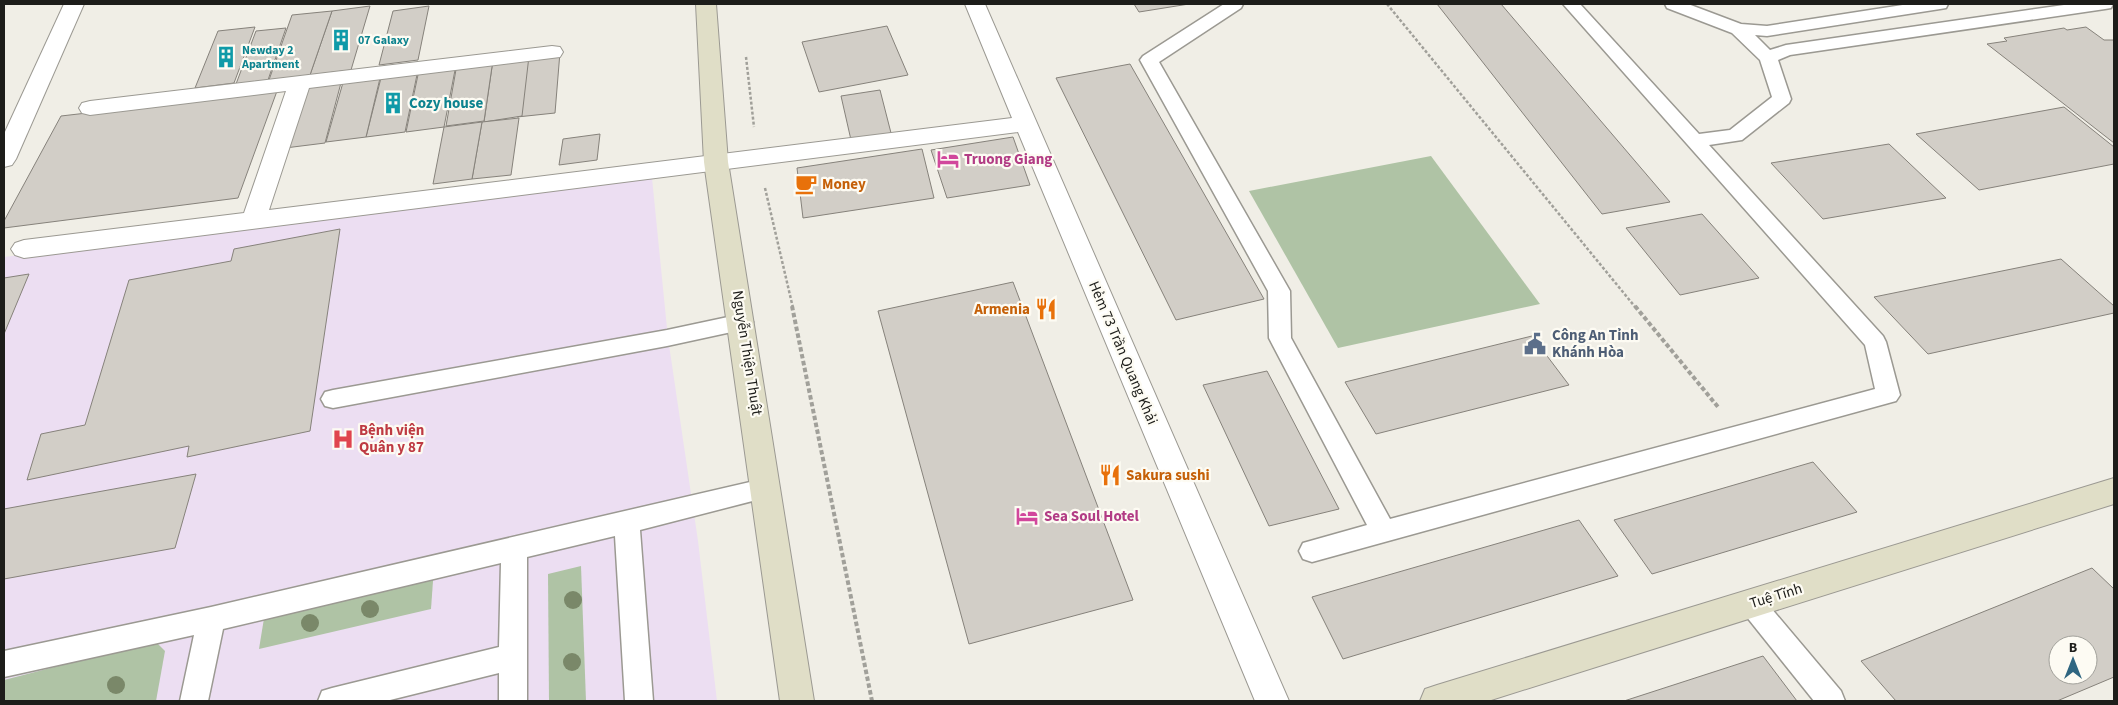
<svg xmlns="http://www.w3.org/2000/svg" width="2118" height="705" font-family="'Source Sans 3',sans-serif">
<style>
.medical{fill:#ecdef2}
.green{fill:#afc3a5}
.building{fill:#d2cec7;stroke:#86827b;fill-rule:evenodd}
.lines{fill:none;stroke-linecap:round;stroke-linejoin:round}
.lane-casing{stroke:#9b9992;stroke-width:3}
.street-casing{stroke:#9b9992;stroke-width:2}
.secondary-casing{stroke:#9b9992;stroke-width:2}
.path-far1{stroke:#a1a09a;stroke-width:2.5;stroke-dasharray:3 2;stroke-linecap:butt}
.path{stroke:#a1a09a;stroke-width:4;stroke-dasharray:4.5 2.5;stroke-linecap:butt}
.lane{fill:#fff;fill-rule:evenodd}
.street{fill:#fff;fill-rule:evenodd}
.secondary{fill:#e0dec7;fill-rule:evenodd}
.tree{fill:#7a8869}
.labels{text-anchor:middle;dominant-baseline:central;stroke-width:4.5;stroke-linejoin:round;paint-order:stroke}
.far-culture-label{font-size:12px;font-weight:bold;fill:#0d838f;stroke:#fdfbf3;text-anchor:start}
.culture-label{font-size:15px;font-weight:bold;fill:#0d838f;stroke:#fdfbf3;text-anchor:start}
.hotel-label{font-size:15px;font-weight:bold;fill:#b23c85;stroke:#fdfbf3;text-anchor:start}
.food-label{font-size:15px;font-weight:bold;fill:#c56008;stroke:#fdfbf3;text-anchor:start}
.service-label{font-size:15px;font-weight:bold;fill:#4e5e75;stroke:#fdfbf3;text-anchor:start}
.street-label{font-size:15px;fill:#1d1d1a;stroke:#fdfbf3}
.health-label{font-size:15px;font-weight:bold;fill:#be3a42;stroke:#fdfbf3;text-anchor:start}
</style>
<rect width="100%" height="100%" fill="#f0eee6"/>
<path class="medical" d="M652 178 668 338 698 541 717 701H4V257Z"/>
<g class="green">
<path d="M1431 156 1540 304 1338 348 1249 191Z"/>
<path d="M581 566 586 701H549L548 574Z"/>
<path d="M434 567 431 609 259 649 266 606Z"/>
<path d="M155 641 165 651 156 701H4V680Z"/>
</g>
<g class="building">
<path d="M1134 4H1189L1139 12Z"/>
<path d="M1437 4H1501L1670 202 1602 214Z"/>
<path d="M370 6 351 70 310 75 332 11Z"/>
<path d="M429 6 418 60 379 65 393 11Z"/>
<path d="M332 11 310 75 269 80 292 15Z"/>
<path d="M887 26 908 75 819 92 802 42Z"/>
<path d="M255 27 234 83 195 88 218 31Z"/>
<path d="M2086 27 2104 40H2114V143L1987 44 2007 41 2004 38 2064 28 2067 30Z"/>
<path d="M286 28 268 80 236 84 256 31Z"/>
<path d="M560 52 555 113 517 117 524 57Z"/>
<path d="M529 56 522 116 484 122 493 60Z"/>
<path d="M493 60 484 121 446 126 457 64Z"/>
<path d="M1130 64 1264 299 1176 320 1056 78Z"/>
<path d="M456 65 444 127 406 132 419 70Z"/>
<path d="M418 70 405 132 366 137 382 74Z"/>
<path d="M381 74 366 137 326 142 344 79Z"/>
<path d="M342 79 325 143 285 148 306 84Z"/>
<path d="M880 90 891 133 851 140 841 96Z"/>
<path d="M277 91 238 198 4 228V221L61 116Z"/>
<path d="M2064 107 2114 147V164L1979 190 1916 134Z"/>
<path d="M519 118 511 175 472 179 482 122Z"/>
<path d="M482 122 472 179 433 184 444 127Z"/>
<path d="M600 134 597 160 559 165 563 139Z"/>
<path d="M1013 137 1030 185 947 198 931 150Z"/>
<path d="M1889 144 1946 198 1823 219 1771 163Z"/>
<path d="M922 149 934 198 803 218 797 168Z"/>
<path d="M1702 214 1759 278 1680 295 1626 228Z"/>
<path d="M340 229 310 431 187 457 189 446 27 480 41 434 85 425 129 280 231 261 234 249Z"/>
<path d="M2061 259 2114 306V313L1928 354 1874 297Z"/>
<path d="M29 274 4 334V278Z"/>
<path d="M1013 282 1133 600 969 644 878 311Z"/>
<path d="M1532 336 1569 385 1376 434 1345 382Z"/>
<path d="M1267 371 1339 509 1269 526 1203 385Z"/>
<path d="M1813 462 1857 512 1652 574 1614 520Z"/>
<path d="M196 474 175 548 4 579V509Z"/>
<path d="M1579 520 1618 576 1343 659 1312 597Z"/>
<path d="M2092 568 2114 589V677L2057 701H1896L1861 661ZM2058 645H2088V675H2058Z"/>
<path d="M1763 656 1797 701H1624Z"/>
</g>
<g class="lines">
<g class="lane-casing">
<g id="lane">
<path d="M1224 4H1243L1241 8 1159 62 1290 291 1291 338 1390 519 1875 389 1865 345 1563 4H1580L1699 134 1730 130 1772 97 1760 60 1732 33 1667 8 1665 4H1688L1741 24 1767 26 1909 4H1948L1946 8 1940 9 1767 36 1755 35 1770 50 1786 45 2071 4H2113L2111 8 2105 9 1790 55 1778 60 1791 99 1789 103 1742 140 1709 145 1883 336 1886 342 1900 395 1896 401 1312 562 1303 559 1299 551 1303 543 1367 525 1269 338 1268 291 1140 60 1143 56Z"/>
<path d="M742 314 750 316 753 322 750 328 667 346 333 408 325 406 321 399 325 392 333 390 667 330Z"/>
<path d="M767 478 776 481 779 488 776 495 640 530 653 701H625L615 536 527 557V701H499V673L386 701H318L322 691 332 688 499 647 501 563 223 629 208 701H180L194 635 4 677V651L211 607Z"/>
<path d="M1751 591 1760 595 1841 691 1845 701H1814L1742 611 1738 603 1742 595Z"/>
</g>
</g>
<g class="street-casing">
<g id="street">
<path d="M64 4H84L16 159 12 165 4 167V134Z"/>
<path d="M965 4H985L1289 701H1255L1018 132 24 258 15 255 11 249 15 243 24 240 244 213 286 91 90 115 82 113 79 108 82 103 90 101 552 46 560 47 563 52 560 57 552 58 309 88 269 210 1012 118Z"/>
</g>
</g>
<g class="secondary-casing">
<g id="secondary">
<path d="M696 4H716L728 162 814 701H780L704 162Z"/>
<path d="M2114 478V504L1488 701H1420L1425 689 1437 685Z"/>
</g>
</g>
<g class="path-far1">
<path d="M1387 4 1636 308"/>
<path d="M746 57 754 127"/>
<path d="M765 188 793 308"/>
</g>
<g class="path">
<path d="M792 306 872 701"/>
<path d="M1635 306 1718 407"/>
</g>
<use href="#lane" class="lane"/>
<use href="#street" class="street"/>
<use href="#secondary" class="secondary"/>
</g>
<g class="tree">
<circle cx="573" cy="600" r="9"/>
<circle cx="370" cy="609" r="9"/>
<circle cx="310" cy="623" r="9"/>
<circle cx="572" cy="662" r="9"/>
<circle cx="116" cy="685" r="9"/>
</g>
<defs>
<g id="building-bare" transform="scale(1.725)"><path d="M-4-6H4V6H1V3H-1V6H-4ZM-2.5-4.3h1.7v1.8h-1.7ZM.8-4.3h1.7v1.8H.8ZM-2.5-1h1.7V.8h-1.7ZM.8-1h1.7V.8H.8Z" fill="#0f9aa8" stroke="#fdfbf3" stroke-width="2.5" paint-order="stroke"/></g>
<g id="hotel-bare" transform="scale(1.725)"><path d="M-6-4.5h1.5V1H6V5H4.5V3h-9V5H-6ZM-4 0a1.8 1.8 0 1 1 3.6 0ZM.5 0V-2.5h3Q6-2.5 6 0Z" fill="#d1479c" stroke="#fdfbf3" stroke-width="2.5" paint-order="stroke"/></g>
<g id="cafe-bare" transform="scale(1.725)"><path d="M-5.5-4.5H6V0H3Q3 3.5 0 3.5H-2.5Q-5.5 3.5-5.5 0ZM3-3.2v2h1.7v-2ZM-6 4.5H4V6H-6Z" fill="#e8710a" stroke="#fdfbf3" stroke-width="2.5" paint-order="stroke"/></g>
<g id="restaurant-bare" transform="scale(1.725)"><path d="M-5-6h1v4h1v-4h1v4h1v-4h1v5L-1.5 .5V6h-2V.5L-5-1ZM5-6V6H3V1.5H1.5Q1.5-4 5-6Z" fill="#e8710a" stroke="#fdfbf3" stroke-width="2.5" paint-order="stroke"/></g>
<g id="civic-bare" transform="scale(1.725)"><path d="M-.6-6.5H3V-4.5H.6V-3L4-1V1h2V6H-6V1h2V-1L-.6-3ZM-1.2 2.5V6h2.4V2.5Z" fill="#5c6f8a" stroke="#fdfbf3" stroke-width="2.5" paint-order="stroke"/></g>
<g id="hospital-bare" transform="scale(1.725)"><path d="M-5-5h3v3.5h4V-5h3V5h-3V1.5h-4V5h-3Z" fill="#e0444e" stroke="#fdfbf3" stroke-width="2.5" paint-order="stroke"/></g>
</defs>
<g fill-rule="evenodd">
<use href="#building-bare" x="341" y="40"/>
<use href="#building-bare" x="226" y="57"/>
<use href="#building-bare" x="393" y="103"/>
<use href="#hotel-bare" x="948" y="159"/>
<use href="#cafe-bare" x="806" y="184"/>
<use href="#restaurant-bare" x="1046" y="309"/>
<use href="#civic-bare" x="1535" y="344"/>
<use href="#hospital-bare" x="343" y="439"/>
<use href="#restaurant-bare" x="1110" y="475"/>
<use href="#hotel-bare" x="1027" y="516"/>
</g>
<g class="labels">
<g class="far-culture-label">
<text x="358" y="40">07 Galaxy</text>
<text x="242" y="50">Newday 2<tspan x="242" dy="14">Apartment</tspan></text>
</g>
<g class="culture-label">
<text x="409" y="103">Cozy house</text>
</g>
<g class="hotel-label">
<text x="964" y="159">Truong Giang</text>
<text x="1044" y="516">Sea Soul Hotel</text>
</g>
<g class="food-label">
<text x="822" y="184">Money</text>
<text x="1030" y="309" text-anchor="end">Armenia</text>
<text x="1126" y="475">Sakura sushi</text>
</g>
<g class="service-label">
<text x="1552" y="335">Công An Tỉnh<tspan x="1552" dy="17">Khánh Hòa</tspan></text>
</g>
<g class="street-label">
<text transform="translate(747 353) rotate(81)">Nguyễn Thiện Thuật</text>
<text transform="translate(1123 353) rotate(67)">Hẻm 73 Trần Quang Khải</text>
<text transform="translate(1776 596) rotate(-17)">Tuệ Tĩnh</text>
</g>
<g class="health-label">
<text x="359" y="430">Bệnh viện<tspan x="359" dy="17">Quân y 87</tspan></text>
</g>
</g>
<rect width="2118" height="705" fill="none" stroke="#1d1d1a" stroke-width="10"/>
<g transform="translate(2073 660)"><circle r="24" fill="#fdfbf3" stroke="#a3a29c"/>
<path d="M0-4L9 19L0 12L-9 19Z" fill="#2f6681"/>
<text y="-8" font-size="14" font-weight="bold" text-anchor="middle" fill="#1d1d1a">B</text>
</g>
</svg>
